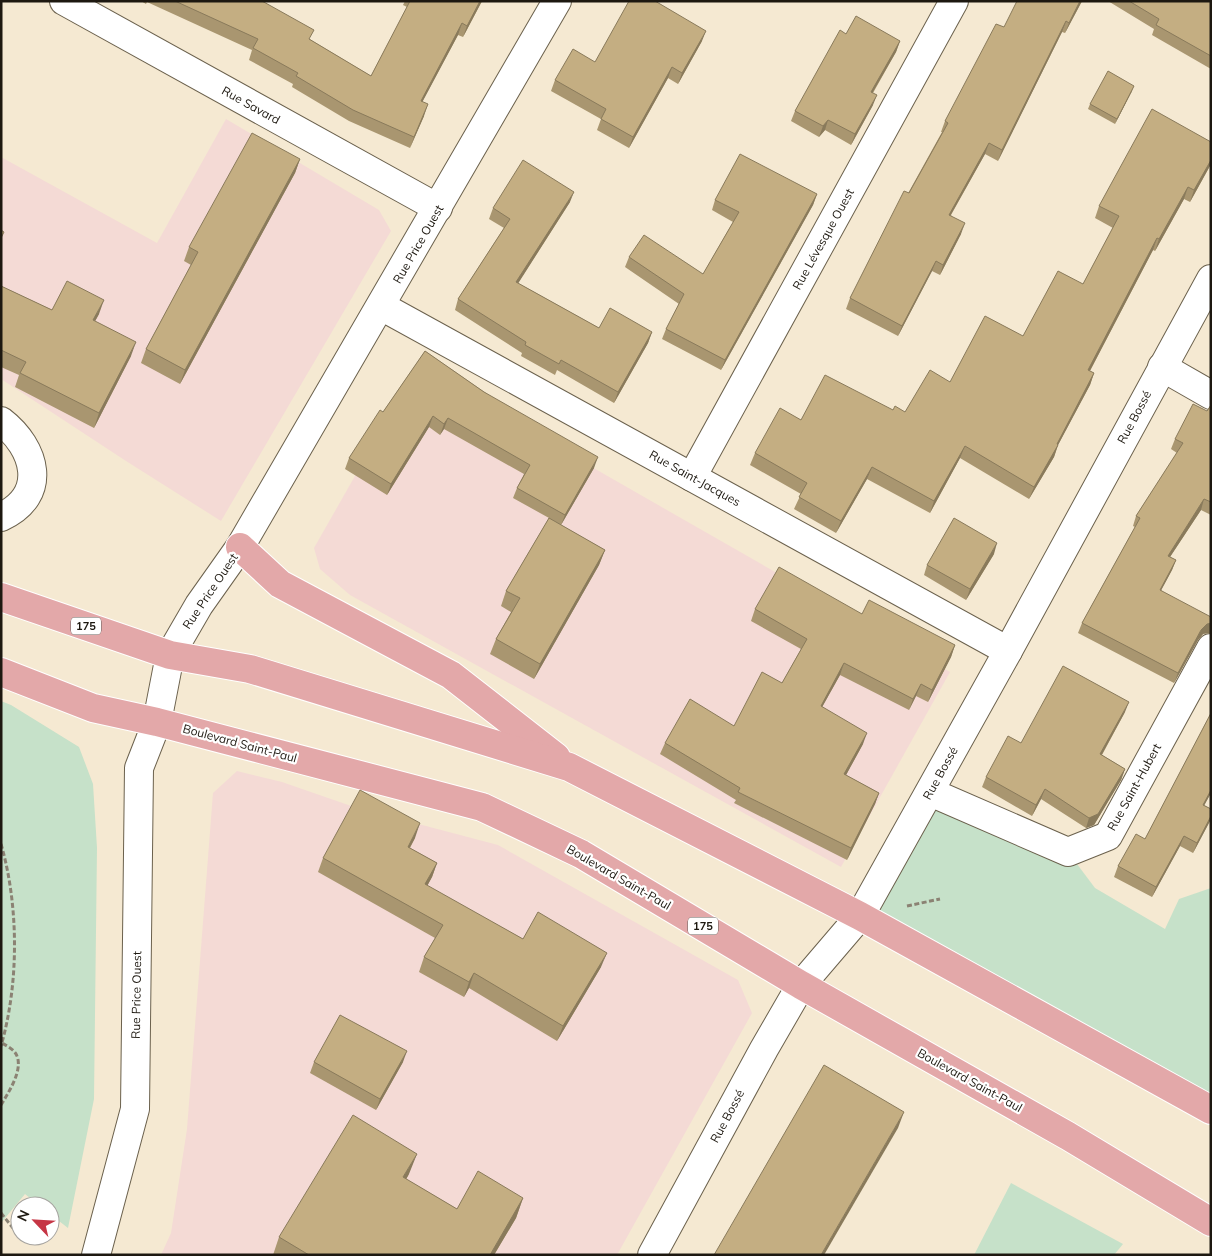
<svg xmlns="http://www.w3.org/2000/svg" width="1212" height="1256" font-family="Mulish,sans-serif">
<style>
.commercial{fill:#f4dad5}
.green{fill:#c6e1c9}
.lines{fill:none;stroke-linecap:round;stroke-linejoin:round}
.minor-casing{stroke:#6b614d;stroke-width:30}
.tertiary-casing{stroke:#6b614d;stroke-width:30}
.secondary-casing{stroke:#6b614d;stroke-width:30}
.primary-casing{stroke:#fff;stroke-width:30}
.path{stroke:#8b8273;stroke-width:3;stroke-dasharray:5 2.5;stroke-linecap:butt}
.minor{stroke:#fff;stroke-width:28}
.tertiary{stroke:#fff;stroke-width:28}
.secondary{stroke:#fff;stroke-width:28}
.primary{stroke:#e3a8a9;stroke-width:28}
.wall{fill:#a99670}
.shaded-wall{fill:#897a5b}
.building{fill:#c4ae82;stroke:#897a5b}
.labels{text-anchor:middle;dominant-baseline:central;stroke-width:4.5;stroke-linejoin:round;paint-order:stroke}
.shield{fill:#fff;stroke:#615d58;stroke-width:1}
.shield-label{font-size:11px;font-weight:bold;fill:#1d1810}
.street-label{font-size:12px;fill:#1d1810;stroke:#fff}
</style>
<rect width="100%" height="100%" fill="#f5e9d2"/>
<g class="commercial">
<path d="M226 119 379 210 391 231 221 521 126 461 1 379V157L157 243Z"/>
<path d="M417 367 950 672 841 867 350 595 320 569 314 548Z"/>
<path d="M237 771 282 782 354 807 498 845 738 980 752 1013 617 1255H161L171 1233 187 1129 213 793Z"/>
</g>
<g class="green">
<path d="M1 701 11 705 79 747 93 784 97 848 94 1099 68 1228 50 1214V1206H40L25 1194 1 1223Z"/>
<path d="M930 792 1068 852 1095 888 1165 929 1179 899 1211 888V1110L860 916Z"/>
<path d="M1011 1183 1123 1244 1114 1255H974Z"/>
</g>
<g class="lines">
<g class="minor-casing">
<g id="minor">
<path d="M64 1 438 208"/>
<path d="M381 306 1008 651"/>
<path d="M1162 367 1211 395"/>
<path d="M1 421C36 448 49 495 1 517"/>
<path d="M692 477 954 1"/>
<path d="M930 792 1068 852 1108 836 1211 648"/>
<path d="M652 1255 764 1049 801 985 860 916 1008 651 1211 279"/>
</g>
</g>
<g class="tertiary-casing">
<g id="tertiary">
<path d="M170 655 199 605 240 547 251 528 557 1"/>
<path d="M96 1255 135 1109 139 768 157 722"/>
</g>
</g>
<g class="secondary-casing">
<path id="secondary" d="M157 722 170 655"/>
</g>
<g class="primary-casing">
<g id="primary">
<path d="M240 547 280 584 451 675 556 757"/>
<path d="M1 597 170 655 250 669 569 767 860 916 1211 1110"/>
<path d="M1 672 93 708 157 722 482 807 581 854 801 985 1068 1136 1211 1222"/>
</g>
</g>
<g class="path">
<path d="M1 844C19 906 19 984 1 1046"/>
<path d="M907 906 940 899"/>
<path d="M1 1105C8 1093 23 1071 17 1056 15 1050 7 1046 2 1043"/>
<path d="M1 1213 20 1237"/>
</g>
<use href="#minor" class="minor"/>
<use href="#tertiary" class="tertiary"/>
<use href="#secondary" class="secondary"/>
<use href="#primary" class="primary"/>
</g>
<g class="wall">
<path d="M141 1H262L311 40 371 76 407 7 403 5 405 1H482L463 37 458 35 422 102 424 116 410 148 349 121 292 87 293 84 249 60 252 50 147 2 146 4Z"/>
<path d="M1082 1 1065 33 1062 32 998 161 985 154 951 215 961 234 940 275 932 271 898 336 846 309 850 298 942 132H941L945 121 1004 27Z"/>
<path d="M1108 1H1211V69L1152 35 1154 29Z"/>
<path d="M846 34 900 41 896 52 873 93V105L851 145 825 130 819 137 791 121 795 111Z"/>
<path d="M702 41 678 84 668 78 629 148 597 130 601 119 551 91 555 80 595 62Z"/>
<path d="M1132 91 1115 124 1088 109 1090 104Z"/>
<path d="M1211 142V164L1190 202 1184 199 1155 251 1153 250 1090 371 1094 373 1090 385 1058 445 1054 457 1029 499 960 458 930 513 867 479 836 533 794 509 801 494 750 465 755 453 801 420 893 410 905 412 950 382 1023 336 1083 284 1113 228 1095 218 1099 206Z"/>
<path d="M300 159 295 173 180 384 141 363 146 349 191 265 184 261 189 247Z"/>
<path d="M817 194 813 205 721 370 662 339 666 329 679 304 625 267 629 257 703 274 733 222 712 210 715 200Z"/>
<path d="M570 202 518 283 599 328 652 332 648 343 614 403 557 370 555 375 521 356 522 353 455 310 458 299 504 228 489 219 493 208Z"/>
<path d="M1 286 52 310 99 314 95 321 131 356 94 428 15 387 19 375 1 367Z"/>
<path d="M425 351 594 468 561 525 605 550 599 565 534 679 490 654 496 639 511 612 501 606 506 591 549 518 513 498 517 488 524 474 444 429 440 435 429 427 387 495 345 469 349 458 383 412Z"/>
<path d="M1211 405V515L1201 510 1170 557 1176 560 1172 570 1161 590 1203 634 1198 640 1174 683 1078 633 1082 623 1135 527 1133 526 1136 516 1177 453 1171 449 1175 439 1207 411Z"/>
<path d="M994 554 966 600 924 575 927 565Z"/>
<path d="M755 609 862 614 955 645 951 657 928 702 916 696 909 710 840 675 822 707 863 744 846 775 879 793 875 804 847 860 734 803 736 800 660 754 665 743 734 726 782 683 801 649 751 621Z"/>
<path d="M1125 712 1102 755 1125 769 1121 780 1094 825 1086 828 1041 799 1032 816 982 787 986 777 1021 743Z"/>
<path d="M1211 713V793L1204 805 1211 809V819L1193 853 1180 846 1152 897 1114 877 1118 866 1145 839Z"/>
<path d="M415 838 410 848 437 863 432 877 427 886 523 939 601 967 557 1041 469 988 464 997 419 972 424 957 435 938 318 872 323 858Z"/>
<path d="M314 1062H403L376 1110 310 1073Z"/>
<path d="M409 1174 406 1179 457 1209 523 1198 516 1218 494 1255H273L279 1237Z"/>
</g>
<g class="shaded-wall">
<path d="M480 1H482L463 37 467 26Z"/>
<path d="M1080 1H1082L1065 33 1069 23Z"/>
<path d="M1066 21 1062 32 998 161 1002 150Z"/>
<path d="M462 23 458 35 417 112 421 101Z"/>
<path d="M706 31 702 41 678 84 682 73Z"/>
<path d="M900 41 896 52 867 102 871 92Z"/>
<path d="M672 67 668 78 629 148 633 137Z"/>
<path d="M1134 86 1132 91 1115 124 1117 119Z"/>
<path d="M877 95 873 105 851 145 855 134Z"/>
<path d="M428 104 424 116 410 148 414 137Z"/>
<path d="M828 120 825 130 819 137 823 126Z"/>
<path d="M989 143 985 154 945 225 949 215Z"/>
<path d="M300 159 295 173 180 384 185 370Z"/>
<path d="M1211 160V164L1190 202 1194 190Z"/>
<path d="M1188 187 1184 199 1155 251 1159 239Z"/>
<path d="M574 192 570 202 512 293 516 282Z"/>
<path d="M817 194 813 205 721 370 725 360Z"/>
<path d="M965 223 961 234 940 275 943 265Z"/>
<path d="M1157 238 1153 250 1084 382 1088 370Z"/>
<path d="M936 261 932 271 898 336 902 326Z"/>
<path d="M104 300 99 314 88 334 93 320Z"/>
<path d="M652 332 648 343 614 403 618 392Z"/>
<path d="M136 342 131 356 94 428 99 413Z"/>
<path d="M1094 373 1090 385 1058 445 1054 457 1029 499 1034 487Z"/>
<path d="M433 416 429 427 387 495 391 484Z"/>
<path d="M448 418 444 429 440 435 444 424Z"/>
<path d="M965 446 960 458 930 513 934 501Z"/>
<path d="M598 457 594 468 561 525 565 515Z"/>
<path d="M872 467 867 479 836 533 841 521Z"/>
<path d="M1204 499 1201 510 1164 566 1168 556Z"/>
<path d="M997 543 994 554 966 600 970 589Z"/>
<path d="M605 550 599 565 534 679 540 664Z"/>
<path d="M1176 560 1172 570 1156 600 1160 590Z"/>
<path d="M1211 623V633L1203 634 1198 640 1174 683 1178 673 1201 630 1207 624Z"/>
<path d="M955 645 951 657 928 702 932 690Z"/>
<path d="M844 663 840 675 816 718 821 706Z"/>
<path d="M921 684 916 696 909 710 913 699Z"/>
<path d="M1129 702 1125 712 1096 765 1100 754Z"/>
<path d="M867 733 863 744 840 786 844 774Z"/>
<path d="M1125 769 1121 780 1094 825 1086 828 1089 818Z"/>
<path d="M1045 789 1041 799 1032 816 1036 805Z"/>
<path d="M1211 790V793L1199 815 1203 805Z"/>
<path d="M879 793 875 804 847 860 851 848Z"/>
<path d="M1211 816 1210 821 1193 853 1197 843Z"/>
<path d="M420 823 415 838 402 861 408 847Z"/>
<path d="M1184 836 1180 846 1152 897 1156 887Z"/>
<path d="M437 863 432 877 420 899 425 884Z"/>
<path d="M607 953 601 967 557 1041 563 1026Z"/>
<path d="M474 973 469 988 464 997 469 982Z"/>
<path d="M407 1051 403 1062 376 1110 380 1099Z"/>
<path d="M904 1112 898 1128 824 1255H821Z"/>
<path d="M417 1154 409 1174 396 1197 403 1177Z"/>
<path d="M523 1198 516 1218 494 1255H490Z"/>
</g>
<g class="building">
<path d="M175 1H262L314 30 309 39 371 76 410 1H480L467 26 462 23 421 101 428 104 414 137 353 110 296 76 298 73 253 48 258 39Z"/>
<path d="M629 1H655L706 31 682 73 672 67 633 137 601 119 606 109 555 80 573 49 595 62Z"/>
<path d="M1017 1H1080L1069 23 1066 21 1002 150 989 143 949 215 965 223 943 265 936 261 902 326 850 298 904 191 909 193 948 123 945 121 996 24 1004 27Z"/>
<path d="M1129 1H1211V56L1156 25 1159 19Z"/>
<path d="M856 16 900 41 871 92 877 95 855 134 828 120 823 126 795 111 840 30 846 34Z"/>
<path d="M1108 71 1134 86 1117 119 1090 104Z"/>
<path d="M1152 109 1211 142V160L1194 190 1188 187 1159 239 1157 238 1088 370 1094 373 1057 444 1058 445 1034 487 965 446 934 501 872 467 841 521 799 497 807 483 755 453 780 408 801 420 825 375 893 410 895 406 905 412 930 370 950 382 985 316 1023 336 1058 271 1083 284 1119 216 1099 206Z"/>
<path d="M252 133 300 159 185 370 146 349 198 252 189 247Z"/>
<path d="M740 154 817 194 725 360 666 329 684 294 629 257 644 235 703 274 739 212 715 200Z"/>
<path d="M523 160 574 192 516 282 599 328 610 308 652 332 618 392 561 360 559 364 525 345 526 342 458 299 510 219 493 208Z"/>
<path d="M1 230 4 232 1 238Z"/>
<path d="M67 281 104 300 93 320 136 342 99 413 20 373 26 362 1 350V286L52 310Z"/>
<path d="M425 351 484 392 598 457 565 515 517 488 530 465 448 418 444 424 433 416 391 484 349 458 380 410 383 412Z"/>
<path d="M1193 404 1207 411 1211 405V502L1204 499 1168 556 1176 560 1160 590 1211 617V623L1207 624 1201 630 1178 673 1082 623 1140 518 1136 516 1183 443 1175 439Z"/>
<path d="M549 518 605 550 540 664 496 639 520 598 506 591Z"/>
<path d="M954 518 997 543 970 589 927 565Z"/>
<path d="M779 567 862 614 869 600 955 645 932 690 921 684 913 699 844 663 821 706 867 733 844 774 879 793 851 848 738 792 740 788 665 743 690 699 734 726 762 672 782 683 807 639 755 609Z"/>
<path d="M1063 666 1129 702 1100 754 1125 769 1098 814 1089 818 1045 789 1036 805 986 777 1008 736 1021 743Z"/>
<path d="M1211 713V790L1203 805 1211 809V816L1197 843 1184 836 1156 887 1118 866 1136 834 1145 839Z"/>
<path d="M360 790 420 823 408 847 437 863 425 884 523 939 538 912 607 953 563 1026 474 973 469 982 424 957 443 925 323 858Z"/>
<path d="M340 1015 407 1051 380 1099 314 1062Z"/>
<path d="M824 1065 904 1112 821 1255H714Z"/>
<path d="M353 1115 417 1154 403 1177 457 1209 478 1171 523 1198 490 1255H309L279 1237Z"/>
</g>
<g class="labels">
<g class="shield">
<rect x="71" y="617.5" width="30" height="17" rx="4"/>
<rect x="688" y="917.5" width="30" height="17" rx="4"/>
</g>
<g class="shield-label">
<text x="86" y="626">175</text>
<text x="703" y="926">175</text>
</g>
<g class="street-label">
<text transform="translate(251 105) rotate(29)">Rue Savard</text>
<text transform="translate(823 239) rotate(-61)">Rue Lévesque Ouest</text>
<text transform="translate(418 244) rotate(-60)">Rue Price Ouest</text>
<text transform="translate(1134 417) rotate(-62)">Rue Bossé</text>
<text transform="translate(695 478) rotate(29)">Rue Saint-Jacques</text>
<text transform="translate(210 591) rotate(-56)">Rue Price Ouest</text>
<text transform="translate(240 743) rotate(15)">Boulevard Saint-Paul</text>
<text transform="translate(940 773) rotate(-61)">Rue Bossé</text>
<text transform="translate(1134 787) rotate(-61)">Rue Saint-Hubert</text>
<text transform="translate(619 877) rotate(30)">Boulevard Saint-Paul</text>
<text transform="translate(136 995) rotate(-89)">Rue Price Ouest</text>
<text transform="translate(970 1080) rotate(29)">Boulevard Saint-Paul</text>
<text transform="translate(727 1116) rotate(-62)">Rue Bossé</text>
</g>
</g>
<rect width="1212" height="1256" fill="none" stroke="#1d1810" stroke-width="5"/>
<g transform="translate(35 1221) rotate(295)"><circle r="24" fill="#ffffff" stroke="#a5a39f"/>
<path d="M0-4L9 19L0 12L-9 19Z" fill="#c63645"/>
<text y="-8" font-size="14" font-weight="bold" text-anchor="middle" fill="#1d1810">N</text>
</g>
</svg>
